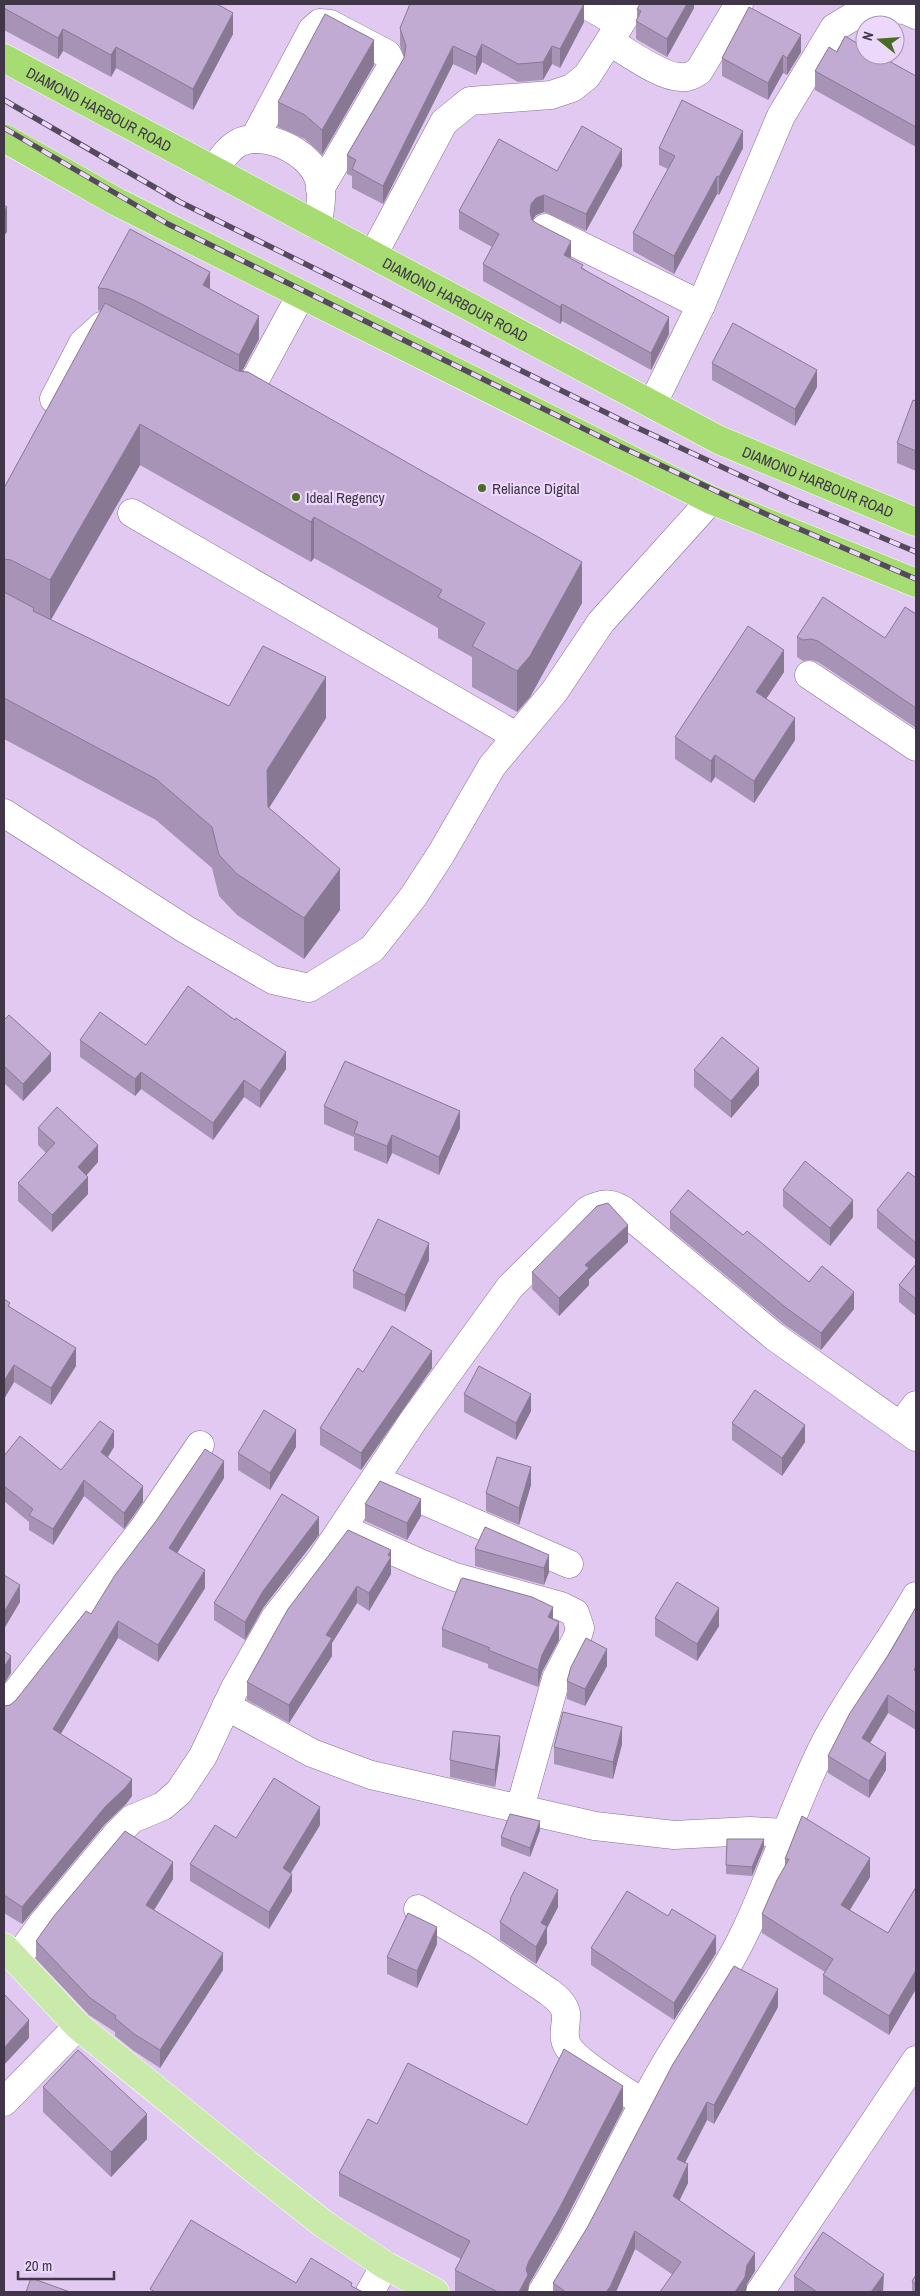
<svg xmlns="http://www.w3.org/2000/svg" width="920" height="2296" font-family="'Archivo Narrow',sans-serif">
<style>
.lines{fill:none;stroke-linecap:round;stroke-linejoin:round}
.minor-casing{stroke:#867096;stroke-width:29}
.major-casing{stroke:#fff;stroke-width:29}
.highway-casing{stroke:#fff;stroke-width:29}
.minor{stroke:#fff;stroke-width:28}
.major{stroke:#caeaab;stroke-width:28}
.highway{stroke:#a7dc73;stroke-width:28}
.rail-casing{stroke:#55495d;stroke-width:5.5}
.rail{stroke:#ecd8fa;stroke-width:4;stroke-dasharray:11;stroke-linecap:butt}
.wall{fill:#a793b5}
.shaded-wall{fill:#887894}
.building{fill:#c2abd3;stroke:#887894}
.poi-dot{fill:#496c23;stroke:#ecd8fa;stroke-width:2}
.labels{text-anchor:middle;dominant-baseline:central;stroke-width:4.5;stroke-linejoin:round;paint-order:stroke}
.street-label{font-size:15px;fill:#403647;stroke:#ecd8fa}
.poi-label{font-size:15px;fill:#403647;stroke:#ecd8fa;text-anchor:start}
</style>
<rect width="100%" height="100%" fill="#e1c9f2"/>
<g class="lines">
<g class="minor-casing">
<g id="minor">
<path d="M585 4 620 24"/>
<path d="M610 42C628 52 661 77 680 77 688 78 693 75 699 71L739 4"/>
<path d="M254 139 312 30 320 23 330 24 387 54 391 62 390 69 320 189"/>
<path d="M213 170C221 160 228 148 240 142 266 131 311 152 319 180 324 194 319 211 318 226"/>
<path d="M545 228 701 305"/>
<path d="M373 255 444 122 470 101 551 95 572 88 587 76 633 4"/>
<path d="M233 391 245 398 301 295"/>
<path d="M54 399 83 343 102 326 114 331"/>
<path d="M653 403 701 305 781 116 834 28 867 8 905 10 916 15"/>
<path d="M132 513 516 736"/>
<path d="M809 675 916 747"/>
<path d="M4 813 185 929 273 980 309 988 372 949 413 897 441 854 492 766 554 692 601 622 711 500"/>
<path d="M900 1426 916 1405"/>
<path d="M388 1485 569 1564"/>
<path d="M357 1535 422 1564 455 1577 561 1606 575 1613 580 1628 577 1638 556 1679 520 1808"/>
<path d="M226 1706 312 1753 371 1775 595 1826 674 1835 750 1831 786 1833"/>
<path d="M4 1708 143 1529 200 1445"/>
<path d="M418 1909 480 1945 549 1992C556 1997 564 2004 566 2013 567 2025 561 2035 568 2047 580 2065 624 2090 643 2103"/>
<path d="M16 1960 42 1924 117 1834 132 1819 163 1806 179 1792 203 1756 235 1688 275 1618 320 1561 413 1421 510 1287 588 1210C602 1203 609 1202 623 1210L775 1337 916 1437"/>
<path d="M4 2102 78 2026"/>
<path d="M370 2292 385 2265"/>
<path d="M542 2292C586 2223 618 2147 659 2075 686 2026 721 1983 745 1932 775 1869 794 1803 826 1741 852 1691 888 1646 916 1596"/>
<path d="M760 2292 916 2060"/>
</g>
</g>
<g class="major-casing">
<path id="major" d="M4 1947 78 2026 250 2166 325 2225 385 2265 435 2292"/>
</g>
<g class="highway-casing">
<g id="highway">
<path id="s1" d="M4 58 719 440 916 522"/>
<path d="M4 138 117 202 711 500 916 583"/>
</g>
</g>
<use href="#minor" class="minor"/>
<use href="#major" class="major"/>
<use href="#highway" class="highway"/>
<g class="rail-casing">
<g id="rail">
<path d="M4 100 180 202 627 423 793 500 916 552"/>
<path d="M4 128 168 224 617 445 783 522 916 579"/>
</g>
</g>
<use href="#rail" class="rail"/>
</g>
<g class="wall">
<path d="M4 4 233 34 193 110 116 68 111 77 63 51 58 59 4 30Z"/>
<path d="M694 4V8L667 57 636 39V21L637 19V9Z"/>
<path d="M584 22 560 68 552 64 543 80 518 82 482 62 476 75 453 64 383 204 352 188V176L347 174V155L404 58V57L400 46V28Z"/>
<path d="M801 52 787 75 783 73 768 100 722 76V58Z"/>
<path d="M837 52 916 76V147L815 90V71Z"/>
<path d="M374 65 322 155 305 139 278 127V102Z"/>
<path d="M659 148H743L719 195 717 194 674 274 633 251V233L668 169 659 165Z"/>
<path d="M622 166 586 231 544 212 536 215 532 220 571 259 583 268 669 334 651 370 562 321 560 324 483 281V264L492 247 459 229V211L557 171Z"/>
<path d="M98 288 210 289 259 339 242 371 582 603 530 697 517 712 472 687V657L438 638V628L314 558 311 562 140 465 51 620 229 706 326 718 269 808 340 910 304 959 237 915 219 896 212 868 156 820 4 739V488L101 311 98 310Z"/>
<path d="M712 363 817 387 795 426 712 380Z"/>
<path d="M916 401V471L897 463V443Z"/>
<path d="M916 614V728L818 662 811 660 803 661 797 657V637L885 638Z"/>
<path d="M784 672 766 699 795 740 754 803 715 777 711 783 675 759V737Z"/>
<path d="M4 1020 51 1071 23 1101 4 1083Z"/>
<path d="M80 1040 146 1045 286 1069 260 1108 244 1097 213 1140 141 1089 135 1096 80 1057Z"/>
<path d="M694 1070 759 1085 731 1118 694 1087Z"/>
<path d="M324 1106 460 1128 439 1175 392 1153 387 1164 354 1150V1137L324 1124Z"/>
<path d="M38 1128 98 1162 86 1175 88 1194 52 1232 18 1201V1183L46 1153 38 1145Z"/>
<path d="M916 1178V1260L877 1228V1210Z"/>
<path d="M783 1190 853 1217 830 1246 783 1207Z"/>
<path d="M670 1212 743 1235 809 1282 854 1309 821 1350 785 1325 670 1229Z"/>
<path d="M628 1242 589 1279V1285L559 1316 532 1289V1272Z"/>
<path d="M429 1260 405 1312 353 1288V1271Z"/>
<path d="M916 1264V1316L899 1302V1285Z"/>
<path d="M4 1299 10 1307 76 1366 51 1405 14 1382 4 1399Z"/>
<path d="M432 1368 361 1470 320 1445V1428L363 1372Z"/>
<path d="M464 1394 531 1411 516 1440 464 1412Z"/>
<path d="M732 1423 805 1442 782 1476 732 1440Z"/>
<path d="M114 1447 108 1457 143 1502 124 1529 84 1496 53 1545 29 1530V1522L4 1501V1456L61 1470Z"/>
<path d="M296 1447 270 1490 238 1470V1453Z"/>
<path d="M224 1478 177 1553 205 1588 158 1662 118 1638 60 1734 132 1796 126 1804 105 1824 22 1924 4 1913V1706L10 1705 16 1700 91 1614Z"/>
<path d="M531 1485 519 1525 486 1511V1493Z"/>
<path d="M365 1504 421 1516 407 1540 365 1521Z"/>
<path d="M319 1535 263 1608 245 1640 214 1620V1603Z"/>
<path d="M475 1549 549 1555V1572L544 1585 475 1566Z"/>
<path d="M391 1550V1574L369 1611 357 1603 332 1643V1656L289 1723 247 1700V1682Z"/>
<path d="M916 1607V1730L888 1713 870 1743 886 1770 869 1798 828 1773V1756Z"/>
<path d="M655 1618 719 1626 697 1661 655 1636Z"/>
<path d="M553 1619 559 1640 542 1672 538 1687 488 1668V1664L442 1647V1629Z"/>
<path d="M607 1666 585 1706 567 1699V1681Z"/>
<path d="M622 1744 613 1779 554 1764V1747Z"/>
<path d="M500 1753 495 1787 450 1777V1760Z"/>
<path d="M802 1816 870 1877 850 1910 888 1933 916 1887V1989L889 2035 823 1994V1975L825 1972 762 1933V1914L785 1866V1859Z"/>
<path d="M320 1825 291 1873 292 1891 269 1929 190 1881V1864L236 1838Z"/>
<path d="M540 1830 530 1857 501 1846V1837Z"/>
<path d="M764 1847 752 1876 726 1874V1865Z"/>
<path d="M173 1879 154 1910 223 1970 160 2068 134 2051 115 2036V2032L89 2015 36 1959V1941Z"/>
<path d="M510 1899 558 1907 547 1928V1943L536 1964 500 1940V1922L510 1904Z"/>
<path d="M437 1944 417 1988 387 1974V1957Z"/>
<path d="M591 1948 716 1953 674 2020 591 1965Z"/>
<path d="M778 2007 714 2124 707 2120 685 2163 688 2183 679 2200 755 2271 747 2284 673 2275 635 2249 616 2292H553V2283Z"/>
<path d="M43 2087 147 2139 111 2177 43 2112Z"/>
<path d="M623 2109 559 2232 529 2284 528 2292H455V2270L461 2259 339 2196V2173L377 2124 527 2125Z"/>
<path d="M916 2275V2292H912V2281Z"/>
<path d="M794 2276 884 2291 883 2292H794Z"/>
</g>
<g class="shaded-wall">
<path d="M584 4V22L560 68V49Z"/>
<path d="M687 4H694V8L667 57V39Z"/>
<path d="M233 13V34L193 110V89Z"/>
<path d="M63 29V51L58 59V38Z"/>
<path d="M801 35V52L787 75V58Z"/>
<path d="M374 40V65L322 155V130Z"/>
<path d="M482 44V62L476 75V57Z"/>
<path d="M453 46V64L383 204V186Z"/>
<path d="M552 46V64L543 80V62Z"/>
<path d="M116 47V68L111 77V55Z"/>
<path d="M783 55V73L768 100V83Z"/>
<path d="M743 131V148L719 195V177Z"/>
<path d="M622 149V166L586 231V214Z"/>
<path d="M717 176V194L674 274V256Z"/>
<path d="M544 195V212L536 215 531 222 530 212 531 204 536 198Z"/>
<path d="M7 207V232L4 236V211Z"/>
<path d="M571 241V258L564 255Z"/>
<path d="M210 272V295L203 285Z"/>
<path d="M562 304V321L560 324V307Z"/>
<path d="M259 316V339L239 377V355Z"/>
<path d="M669 317V334L651 370V353Z"/>
<path d="M817 370V387L795 426V409Z"/>
<path d="M140 424V465L50 621V580Z"/>
<path d="M314 517V558L311 562V522Z"/>
<path d="M582 562V603L530 697 517 712V671Z"/>
<path d="M784 650V672L756 714V692Z"/>
<path d="M326 677V718L267 811V770Z"/>
<path d="M795 718V740L754 803V781Z"/>
<path d="M715 755V777L711 783V761Z"/>
<path d="M340 869V910L304 959V918Z"/>
<path d="M286 1052V1069L260 1108V1091Z"/>
<path d="M51 1053V1071L23 1101V1084Z"/>
<path d="M759 1068V1085L731 1118V1101Z"/>
<path d="M141 1072V1089L135 1096V1079Z"/>
<path d="M244 1080V1097L213 1140V1123Z"/>
<path d="M460 1111V1128L439 1175V1157Z"/>
<path d="M392 1135V1153L387 1164V1146Z"/>
<path d="M98 1145V1162L78 1185V1167Z"/>
<path d="M88 1177V1194L52 1232V1215Z"/>
<path d="M853 1200V1217L830 1246V1228Z"/>
<path d="M628 1225V1242L589 1279V1285L559 1316V1298L585 1265Z"/>
<path d="M429 1243V1260L405 1312V1295Z"/>
<path d="M854 1292V1309L821 1350V1333Z"/>
<path d="M76 1348V1366L51 1405V1388Z"/>
<path d="M432 1351V1368L361 1470V1453Z"/>
<path d="M14 1365V1382L4 1399V1381Z"/>
<path d="M531 1394V1411L516 1440V1423Z"/>
<path d="M805 1425V1442L782 1476V1458Z"/>
<path d="M296 1430V1447L270 1490V1473Z"/>
<path d="M114 1431V1447L101 1467V1452Z"/>
<path d="M224 1461V1478L169 1566V1548Z"/>
<path d="M531 1467V1485L519 1525V1508Z"/>
<path d="M84 1480V1496L53 1545V1529Z"/>
<path d="M143 1486V1502L124 1529V1513Z"/>
<path d="M421 1499V1516L407 1540V1523Z"/>
<path d="M319 1517V1535L263 1608 245 1640V1622L263 1591Z"/>
<path d="M391 1550V1574L369 1611V1593Z"/>
<path d="M549 1555V1572L544 1585V1568Z"/>
<path d="M205 1570V1588L158 1662V1645Z"/>
<path d="M20 1585V1602L4 1629V1612Z"/>
<path d="M357 1586V1603L332 1643V1656L289 1723V1705L326 1635Z"/>
<path d="M553 1607V1624L548 1617Z"/>
<path d="M719 1608V1626L697 1661V1644Z"/>
<path d="M118 1621V1638L53 1747V1729Z"/>
<path d="M559 1622V1640L542 1672 538 1687V1670L542 1655Z"/>
<path d="M607 1649V1666L585 1706V1689Z"/>
<path d="M11 1656V1673L4 1684V1667Z"/>
<path d="M888 1695V1713L862 1756V1738Z"/>
<path d="M622 1727V1744L613 1779V1762Z"/>
<path d="M500 1736V1753L495 1787V1770Z"/>
<path d="M886 1753V1770L869 1798V1781Z"/>
<path d="M132 1779V1796L126 1804 105 1824 22 1924V1907L105 1807Z"/>
<path d="M320 1807V1825L283 1885V1868Z"/>
<path d="M540 1821V1830L530 1857V1848Z"/>
<path d="M764 1839V1847L752 1876V1867Z"/>
<path d="M870 1858V1877L841 1924V1905Z"/>
<path d="M173 1862V1879L146 1923V1905Z"/>
<path d="M292 1874V1891L269 1929V1912Z"/>
<path d="M558 1890V1907L547 1928V1943L536 1964V1947L541 1923Z"/>
<path d="M437 1927V1944L417 1988V1971Z"/>
<path d="M716 1936V1953L674 2020V2003Z"/>
<path d="M223 1953V1970L160 2068V2050Z"/>
<path d="M916 1970V1989L889 2035V2016Z"/>
<path d="M778 1989V2007L714 2124V2105Z"/>
<path d="M29 2020V2038L4 2065V2048Z"/>
<path d="M623 2086V2109L559 2232 529 2284 528 2292H519L529 2261Z"/>
<path d="M707 2102V2120L677 2178V2159Z"/>
<path d="M147 2114V2139L111 2177V2152Z"/>
<path d="M688 2164V2183L673 2214V2196Z"/>
<path d="M635 2231V2249L616 2292H606Z"/>
<path d="M755 2253V2271L747 2284 746 2292H735L747 2265Z"/>
<path d="M884 2274 883 2292H871Z"/>
</g>
<g class="building">
<path d="M4 4H217L233 13 193 89 116 47 111 55 63 29 58 38 4 8Z"/>
<path d="M410 4H584L560 49 552 46 543 62 518 64 482 44 476 57 453 46 383 186 352 169 356 160 347 155 404 58 406 46 400 28Z"/>
<path d="M640 4H687L667 39 636 21 641 11 637 9Z"/>
<path d="M749 7 801 35 787 58 783 55 768 83 722 58Z"/>
<path d="M325 14 374 40 322 130 305 115 278 102Z"/>
<path d="M845 36 865 48V55H878L916 76V127L815 71 829 47 837 52Z"/>
<path d="M682 100 743 131 719 177 717 176 674 256 633 233 675 156 659 148Z"/>
<path d="M582 126 622 149 586 214 544 195 536 198 531 204 530 212 532 220 538 224 571 241 564 255 583 265 581 268 669 317 651 353 562 304 560 307 483 264 499 234 459 211 499 139 557 171Z"/>
<path d="M4 205 7 207 4 211Z"/>
<path d="M130 229 210 272 203 285 259 316 239 355 134 300 108 289 98 288Z"/>
<path d="M105 303 238 371 248 372 582 562 530 656 517 671 472 646 485 623 438 597 442 590 314 517 311 522 140 424 50 580 11 560 4 559V488Z"/>
<path d="M733 323 817 370 795 409 712 363Z"/>
<path d="M913 400 916 401V451L897 443Z"/>
<path d="M4 592 34 608 33 611 229 706 263 646 326 677 267 770 268 807 340 869 304 918 237 874 219 855 212 827 156 779 4 698Z"/>
<path d="M823 597 885 638 905 607 916 614V708L818 641 811 639 803 640 797 637Z"/>
<path d="M748 626 784 650 756 692 795 718 754 781 715 755 711 761 675 737Z"/>
<path d="M188 986 235 1020 236 1018 286 1052 260 1091 244 1080 213 1123 141 1072 135 1079 80 1040 100 1012 146 1045Z"/>
<path d="M9 1015 51 1053 23 1084 4 1066V1020Z"/>
<path d="M722 1037 759 1068 731 1101 694 1070Z"/>
<path d="M345 1061 460 1111 439 1157 392 1135 387 1146 354 1133 358 1122 324 1106Z"/>
<path d="M57 1107 98 1145 78 1167 88 1177 52 1215 18 1183 55 1143 38 1128Z"/>
<path d="M805 1161 853 1200 830 1228 783 1190Z"/>
<path d="M908 1172 916 1178V1243L877 1210Z"/>
<path d="M688 1190 743 1235 747 1231 809 1282 822 1266 854 1292 821 1333 785 1307 670 1212Z"/>
<path d="M608 1203 628 1225 585 1265 589 1268 559 1298 532 1272 597 1206Z"/>
<path d="M378 1219 429 1243 405 1295 353 1271Z"/>
<path d="M916 1264V1299L899 1285Z"/>
<path d="M4 1299 10 1303 8 1306 76 1348 51 1388 14 1365 4 1381Z"/>
<path d="M392 1326 432 1351 361 1453 320 1428 358 1368 363 1372Z"/>
<path d="M479 1366 531 1394 516 1423 464 1394Z"/>
<path d="M755 1390 805 1425 782 1458 732 1423Z"/>
<path d="M264 1410 296 1430 270 1473 238 1453Z"/>
<path d="M100 1421 114 1431 101 1452 143 1486 124 1513 84 1480 53 1529 29 1515 33 1509 4 1486V1456L20 1436 61 1470Z"/>
<path d="M205 1449 224 1461 169 1548 205 1570 158 1645 118 1621 53 1729 132 1779 126 1787 105 1807 22 1907 4 1895V1706L10 1705 16 1700 86 1611 91 1614 115 1575 156 1521Z"/>
<path d="M497 1457 531 1467 519 1508 486 1493Z"/>
<path d="M380 1481 421 1499 407 1523 365 1504Z"/>
<path d="M282 1494 319 1517 263 1591 245 1622 214 1603Z"/>
<path d="M485 1527 549 1555 544 1568 475 1549Z"/>
<path d="M348 1530 391 1550 388 1555 391 1557 369 1593 357 1586 326 1635 332 1638 289 1705 247 1682 288 1609Z"/>
<path d="M4 1575 20 1585 4 1612Z"/>
<path d="M463 1578 532 1597 553 1607 548 1617 559 1622 542 1655 538 1670 488 1650 490 1648 442 1629 461 1579Z"/>
<path d="M677 1582 719 1608 697 1644 655 1618Z"/>
<path d="M916 1607V1666L914 1670 916 1672V1713L888 1695 862 1738 886 1753 869 1781 828 1756 850 1713 889 1654Z"/>
<path d="M586 1638 607 1649 585 1689 567 1681 571 1667Z"/>
<path d="M4 1651 11 1656 4 1667Z"/>
<path d="M563 1712 622 1727 613 1762 554 1747Z"/>
<path d="M453 1731 500 1736 495 1770 450 1760Z"/>
<path d="M274 1778 320 1807 283 1868 292 1874 269 1912 190 1864 215 1825 236 1838Z"/>
<path d="M510 1814 540 1821 530 1848 501 1837Z"/>
<path d="M802 1816 870 1858 841 1905 888 1933 916 1887V1970L889 2016 823 1975 833 1959 762 1914 777 1880 789 1859H785Z"/>
<path d="M125 1831 173 1862 146 1905 223 1953 160 2050 134 2034 115 2018 116 2016 89 1997 36 1941 54 1916Z"/>
<path d="M727 1839H764L752 1867 726 1865Z"/>
<path d="M524 1872 558 1890 541 1923 547 1926 536 1947 500 1922 511 1900 510 1899Z"/>
<path d="M627 1891 668 1916 672 1909 716 1936 674 2003 591 1948Z"/>
<path d="M408 1913 437 1927 417 1971 387 1957Z"/>
<path d="M734 1966 778 1989 714 2105 707 2102 677 2159 688 2164 673 2196 755 2253 747 2265 745 2277 735 2292H660L681 2262 635 2231 610 2287 606 2292H566L553 2283 587 2228 673 2064Z"/>
<path d="M4 1994 29 2020 4 2048Z"/>
<path d="M564 2049 623 2086 559 2209 529 2261 526 2269 528 2275 519 2292H498L455 2270 470 2241 339 2173 368 2119 377 2124 408 2063 527 2125Z"/>
<path d="M78 2050 147 2114 111 2152 43 2087Z"/>
<path d="M191 2220 296 2283 311 2258 352 2283 351 2286 363 2292H155L150 2289Z"/>
<path d="M823 2232 884 2274 871 2292H817L794 2276Z"/>
<path d="M916 2275V2285L912 2281Z"/>
<path d="M31 2278 70 2292H26Z"/>
</g>
<g class="poi-dot">
<circle cx="482" cy="488" r="5"/>
<circle cx="296" cy="497" r="5"/>
</g>
<g class="labels">
<g class="street-label">
<text stroke="none"><textPath href="#s1" startOffset="108">DIAMOND HARBOUR ROAD</textPath></text>
<text stroke="none"><textPath href="#s1" startOffset="512">DIAMOND HARBOUR ROAD</textPath></text>
<text stroke="none"><textPath href="#s1" startOffset="918">DIAMOND HARBOUR ROAD</textPath></text>
</g>
<g class="poi-label">
<text x="492" y="488">Reliance Digital</text>
<text x="306" y="497">Ideal Regency</text>
</g>
</g>
<rect width="920" height="2296" fill="none" stroke="#403647" stroke-width="10"/>
<g transform="translate(880 40) rotate(287)"><circle r="24" fill="#ecd8fa" stroke="#a797b2"/>
<path d="M0-4L9 19L0 12L-9 19Z" fill="#496c23"/>
<text y="-8" font-size="14" font-weight="bold" text-anchor="middle" fill="#403647">N</text>
</g>
<path d="M18 2271v8h96v-8" fill="none" stroke="#403647" stroke-width="2.5"/>
<text x="25" y="2271" font-size="15" fill="#403647" stroke="#ecd8fa" stroke-width="4" paint-order="stroke">20 m</text>
</svg>
